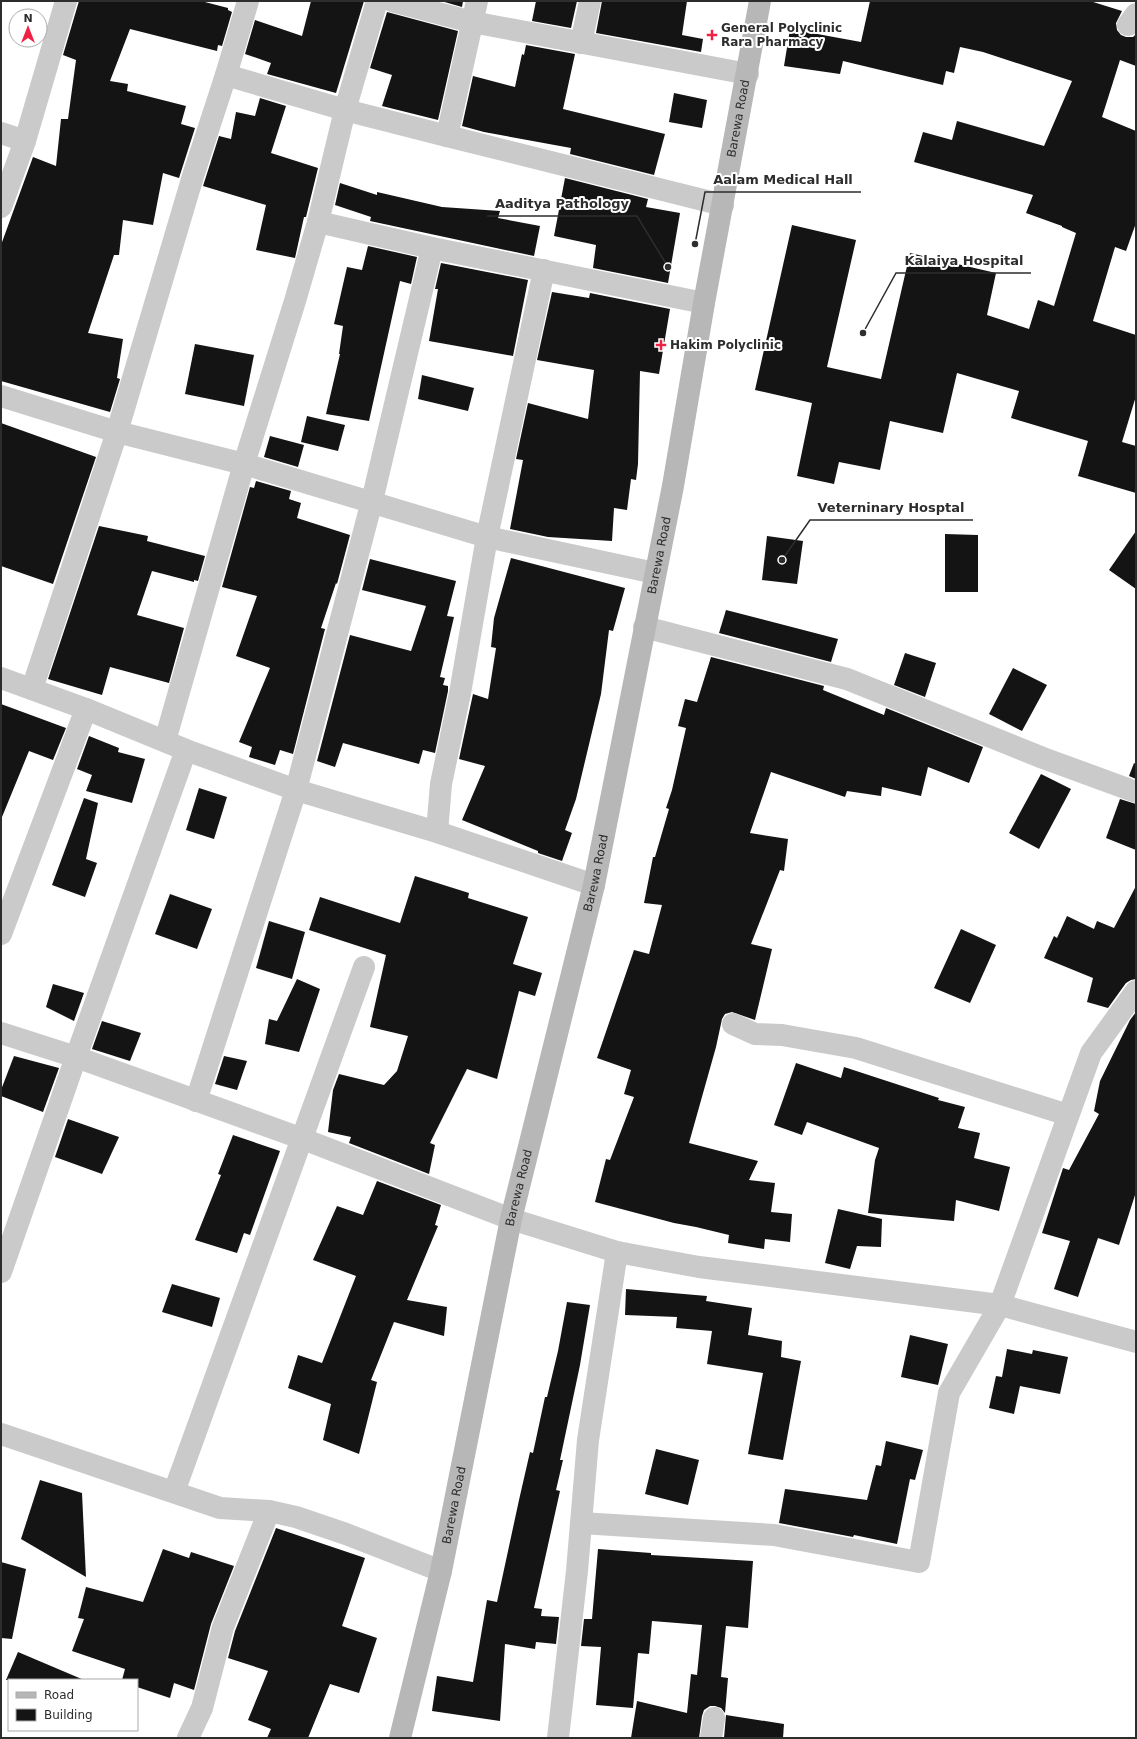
<svg xmlns="http://www.w3.org/2000/svg" width="1137" height="1739" font-family="'DejaVu Sans',sans-serif">
<style>
.building{fill:#141414}
.lines{fill:none;stroke-linecap:round;stroke-linejoin:round}
.minor{stroke:#cacaca;stroke-width:22}
.secondary{stroke:#b7b7b7;stroke-width:22}
.poi-dot{fill:#f02244;stroke:#fff;stroke-width:1.5}
.labels{text-anchor:middle;dominant-baseline:central;stroke-width:4;stroke-linejoin:round;paint-order:stroke}
.poi-label{font-size:12px;font-weight:bold;fill:#2d2d2d;stroke:#fff;text-anchor:start}
.street-label{font-size:12px;fill:#2d2d2d;stroke:#fff}
.leader{fill:none;stroke:#2d2d2d;stroke-width:1.5}
.callout-dot{fill:#2d2d2d;stroke:#fff;stroke-width:1.5}
.callout-label{font-size:13px;text-anchor:middle;font-weight:bold;fill:#2d2d2d;stroke:#fff;stroke-width:4;stroke-linejoin:round;paint-order:stroke}
</style>
<rect width="100%" height="100%" fill="#fff"/>
<g class="building">
<path d="M79 1H201L228 8V10L232 12 222 46 218 45 217 51 130 29 110 81 128 84 127 91 186 106 181 124 195 128 179 178 163 173 153 225 123 220 119 255H114L88 333 123 339 117 378 120 379 110 412 1 381V245L33 157 56 166 61 119H68L76 60 63 55Z"/>
<path d="M311 1H364L336 93 267 74 271 63 245 54 255 20 302 36Z"/>
<path d="M441 1H463L462 7Z"/>
<path d="M536 1H577L571 28 532 21Z"/>
<path d="M602 1H687L682 35 703 39 701 52 596 33Z"/>
<path d="M870 1H1090L1122 11 1116 23 1117 30 1121 35 1126 37H1133L1136 34V66L1120 60 1102 117 1136 131V223L1126 251 1115 247 1093 321 1136 335V396L1122 442 1136 446V493L1078 476 1088 441 1011 418 1019 391 957 373 943 433 890 421 880 470 839 462 834 484 797 476 812 403 755 390 792 225 856 240 827 367 881 379 910 253 996 273 987 315 1029 329 1038 300 1054 306 1076 233 1062 227V226L1026 213 1033 195 914 162 923 132 952 140 957 121 1044 146 1072 81 983 52 960 47 954 73 946 71 943 85 843 61 840 74 784 66 790 29 861 42Z"/>
<path d="M387 12 458 31 438 120 382 106 392 75 370 68Z"/>
<path d="M526 45 575 54 563 109 665 134 654 175 570 154 571 148 484 132 462 126 473 76 515 87 522 54 524 55Z"/>
<path d="M674 93 707 100 702 128 669 122Z"/>
<path d="M260 98 286 106 271 153 318 168 306 217H304L295 258 256 250 266 205 203 186 219 136 231 139 236 112 255 116Z"/>
<path d="M565 178 648 199 646 207 680 213 668 283 593 268 596 245 554 236Z"/>
<path d="M340 183 377 195V192L442 207 500 211 498 218 540 226 534 256 370 221 371 217 335 205Z"/>
<path d="M368 246 417 257 411 284 400 281 369 421 326 414 340 354H339L343 326 334 324 347 267 362 270Z"/>
<path d="M441 263 528 280 513 356 429 341 438 289H435Z"/>
<path d="M552 292 589 298 590 293 670 309 659 374 640 371 638 464 636 480 631 479 627 510 614 508 612 541 548 537 510 529 523 460 516 459 528 403 588 419 594 370 537 360Z"/>
<path d="M195 344 254 355 244 406 185 394Z"/>
<path d="M422 375 474 388 468 411 418 399Z"/>
<path d="M307 416 345 425 338 451 301 442Z"/>
<path d="M1 423 96 457 53 584 1 566Z"/>
<path d="M270 436 304 445 298 467 264 457Z"/>
<path d="M256 481 291 491 289 499 301 503 297 518 350 535 337 584 336 583 321 628 325 629 293 754 280 750 275 765 249 757 252 747 239 742 270 668 236 656 257 596 222 587 250 487 254 488Z"/>
<path d="M99 526 148 536 147 541 205 556 198 581 194 580V582L152 571 137 615 184 628 169 683 110 667 102 695 48 679Z"/>
<path d="M1136 531V589L1109 570Z"/>
<path d="M945 534 978 535V592H945Z"/>
<path d="M767 536 803 541 797 584 762 580Z"/>
<path d="M511 558 625 588 613 631 609 630 601 694 576 799 565 830 572 833 562 861 538 853V851L462 820 485 766 459 759 473 694 488 699 496 648 491 647 494 618Z"/>
<path d="M370 559 456 581 447 616 454 617 440 677 445 678 443 685 448 686V691L435 753 423 750 419 764 343 743 335 767 317 761 350 635 411 651 426 606 362 590Z"/>
<path d="M726 610 838 639 831 662 719 633Z"/>
<path d="M905 653 936 663 925 697 894 685Z"/>
<path d="M711 657 824 686 823 690 884 715 886 708 983 747 969 783 928 767 921 796 882 787 881 796 847 791 845 797 771 772 750 833 788 839 784 871 780 870 751 944 772 949 755 1020 732 1012 725 1014 722 1019 716 1047 689 1143 758 1161 749 1180 775 1183 771 1212 792 1214 790 1242 765 1239 764 1249 728 1243 729 1235 696 1227 674 1223 595 1202 606 1159 610 1160 634 1097 624 1094 631 1070 597 1058 634 950 649 954 662 905 644 903 653 857H655L669 809 666 808 672 790 686 728 678 726 685 699 697 702Z"/>
<path d="M1013 668 1047 685 1022 731 989 714Z"/>
<path d="M1 704 66 728 53 760 29 751 2 817H1Z"/>
<path d="M89 736 119 748 118 752 145 759 132 803 86 791 92 775 77 769Z"/>
<path d="M1134 763 1136 764V779L1129 776Z"/>
<path d="M1041 774 1071 789 1039 849 1009 833Z"/>
<path d="M199 788 227 797 214 839 186 830Z"/>
<path d="M84 798 98 803 86 859 97 863 85 897 52 885Z"/>
<path d="M1120 799 1136 804V850L1106 838Z"/>
<path d="M415 876 469 893 468 898 528 917 513 964 542 973 535 996 519 991 497 1079 467 1069 430 1143 435 1145 429 1174 349 1143 351 1137 328 1132 333 1090 339 1074 384 1085 397 1071 408 1036 370 1027 386 955 309 930 320 897 400 923Z"/>
<path d="M1136 886V979L1131 980 1126 983 1108 1008 1087 1002 1093 978 1044 958 1054 936 1057 938 1067 916 1094 929 1097 921 1114 928Z"/>
<path d="M170 894 212 909 197 949 155 934Z"/>
<path d="M269 921 305 932 292 979 256 968Z"/>
<path d="M961 929 996 945 970 1003 934 988Z"/>
<path d="M297 979 320 989 299 1052 265 1044 269 1019 277 1021Z"/>
<path d="M53 984 84 993 74 1021 46 1007Z"/>
<path d="M1136 1012V1192L1119 1245 1098 1238 1078 1297 1054 1289 1070 1241 1042 1233 1063 1168 1069 1170 1099 1114 1094 1111 1100 1081 1130 1020Z"/>
<path d="M102 1021 141 1033 130 1061 92 1049Z"/>
<path d="M14 1056 59 1068 43 1112 1 1096V1090Z"/>
<path d="M224 1056 247 1061 237 1090 215 1084Z"/>
<path d="M796 1063 841 1078 844 1067 939 1098 938 1100 965 1107 958 1128 980 1133 974 1158 1010 1167 999 1211 956 1200 954 1221 868 1213 875 1160 879 1148 807 1122 802 1135 774 1125Z"/>
<path d="M68 1119 119 1137 102 1174 55 1157Z"/>
<path d="M233 1135 280 1151 250 1235 244 1233 237 1253 195 1240 221 1175 218 1174Z"/>
<path d="M377 1181 441 1205 435 1225 438 1226 407 1300 447 1307 444 1336 394 1322 371 1380 377 1382 359 1454 323 1440 331 1404 288 1388 298 1355 322 1363 356 1276 313 1260 337 1206 363 1215Z"/>
<path d="M838 1209 882 1219 881 1247 857 1246 850 1269 825 1263Z"/>
<path d="M172 1284 220 1298 212 1327 162 1312Z"/>
<path d="M626 1289 707 1296 706 1301 752 1308 748 1335 782 1341 781 1357 801 1361 783 1460 748 1454 763 1373 707 1364 712 1331 676 1328 677 1317 625 1315Z"/>
<path d="M567 1302 590 1305 580 1365 560 1460H563L556 1490 560 1491 534 1608 542 1609 541 1616 559 1617 556 1644 536 1642 535 1649 505 1644 500 1721 432 1711 437 1676 473 1682 487 1600 497 1602 519 1500 530 1452 533 1453 545 1397H547L558 1351Z"/>
<path d="M910 1335 948 1344 938 1385 901 1377Z"/>
<path d="M1007 1349 1032 1354 1033 1350 1068 1357 1060 1394 1020 1386 1014 1414 989 1408 996 1376 1002 1377Z"/>
<path d="M886 1441 923 1450 915 1480 910 1479 897 1544 854 1535 853 1537 779 1523 785 1489 867 1500 876 1465 881 1466Z"/>
<path d="M656 1449 699 1460 688 1505 645 1494Z"/>
<path d="M40 1480 82 1493 86 1577 21 1539Z"/>
<path d="M276 1528 365 1558 342 1626 377 1638 359 1693 330 1684 308 1738H267L271 1729 248 1720 268 1671 228 1658 235 1631Z"/>
<path d="M163 1549 189 1558 191 1552 234 1566 211 1624 194 1690 174 1683 170 1698 137 1687V1680H122L125 1669 72 1651 84 1619 78 1618 86 1587 143 1602Z"/>
<path d="M598 1549 651 1553V1555L753 1561 748 1628 726 1626 721 1677 728 1678 725 1713 721 1708 715 1706H710L704 1710 702 1716 699 1738H631L637 1701 687 1713 691 1674 697 1675 702 1625 652 1621 649 1654 638 1653 633 1708 596 1705 601 1647 581 1646 584 1619H592Z"/>
<path d="M1 1562 26 1569 12 1639 1 1638Z"/>
<path d="M18 1652 84 1680H6Z"/>
<path d="M726 1715 784 1724 783 1738H724Z"/>
</g>
<g class="lines">
<g class="minor">
<path d="M392 1 472 22 748 74"/>
<path d="M1128 25 1136 14"/>
<path d="M581 43 590 1"/>
<path d="M226 75 345 110 447 136 477 1"/>
<path d="M1 133 25 141"/>
<path d="M447 136 723 205"/>
<path d="M1 207 25 141 66 1"/>
<path d="M318 222 432 248 704 303"/>
<path d="M1 396 117 432 244 464 487 537 655 573"/>
<path d="M644 627 847 679 1043 758 1136 792"/>
<path d="M1 678 86 709 186 750 296 790 437 832 594 885"/>
<path d="M32 689 117 432 193 176 226 75 248 1"/>
<path d="M165 741 244 464 295 301 318 222 345 110 377 1"/>
<path d="M437 832 441 784 460 693 487 537 544 270"/>
<path d="M1 934 86 709"/>
<path d="M733 1024 755 1034 782 1035 856 1048 1068 1115"/>
<path d="M1 1033 76 1057 303 1139 511 1219 617 1252 699 1267 1000 1305 1136 1342"/>
<path d="M196 1101 296 790 372 501 432 248"/>
<path d="M1 1272 76 1057 186 750"/>
<path d="M1 1434 220 1508 269 1511 296 1517 346 1534 441 1571"/>
<path d="M174 1492 364 967"/>
<path d="M581 1523 774 1535 919 1562 949 1393 1000 1305 1091 1053 1136 991"/>
<path d="M188 1738 202 1708 223 1627 269 1511"/>
<path d="M558 1738 577 1571 588 1440 617 1252"/>
<path d="M711 1738 714 1718"/>
</g>
<path class="secondary" id="s1" d="M400 1738 441 1571 511 1219 594 885 673 486 704 303 760 1"/>
</g>
<g class="poi-dot">
<path d="M710 29h4v4h4v4h-4v4h-4v-4h-4v-4h4z"/>
<path d="M659 339h4v4h4v4h-4v4h-4v-4h-4v-4h4z"/>
</g>
<g class="labels">
<g class="poi-label">
<text x="721" y="28">General Polyclinic<tspan x="721" dy="14">Rara Pharmacy</tspan></text>
<text x="670" y="345">Hakim Polyclinic</text>
</g>
<g class="street-label">
<text stroke="none"><textPath href="#s1" startOffset="1655">Barewa Road</textPath></text>
<text stroke="none"><textPath href="#s1" startOffset="1211">Barewa Road</textPath></text>
<text stroke="none"><textPath href="#s1" startOffset="887">Barewa Road</textPath></text>
<text stroke="none"><textPath href="#s1" startOffset="563">Barewa Road</textPath></text>
<text stroke="none"><textPath href="#s1" startOffset="239">Barewa Road</textPath></text>
</g>
</g>
<path class="leader" d="M695 244L705 192H861M668 267L637 216H487M863 333L896 273H1031M782 560L810 520H973"/>
<g class="callout-dot">
<circle cx="695" cy="244" r="4"/>
<circle cx="668" cy="267" r="4"/>
<circle cx="863" cy="333" r="4"/>
<circle cx="782" cy="560" r="4"/>
</g>
<g class="callout-label">
<text x="783" y="184">Aalam Medical Hall</text>
<text x="562" y="208">Aaditya Pathology</text>
<text x="964" y="265">Kalaiya Hospital</text>
<text x="891" y="512">Veterninary Hosptal</text>
</g>
<rect width="1137" height="1739" fill="none" stroke="#2d2d2d" stroke-width="4"/>
<rect x="8" y="1679" width="130" height="52" fill="#ffffff" stroke="#ababab"/>
<rect x="16" y="1692" width="20" height="6" fill="#b7b7b7" stroke="#ababab"/>
<text x="44" y="1699" font-size="12" fill="#2d2d2d">Road</text>
<rect x="16" y="1709" width="20" height="12" fill="#141414" stroke="#ababab"/>
<text x="44" y="1719" font-size="12" fill="#2d2d2d">Building</text>
<g transform="translate(28 28)"><circle r="19" fill="#ffffff" stroke="#ababab"/>
<path d="M0-3L7 15L0 10L-7 15Z" fill="#f02244"/>
<text y="-6" font-size="11" font-weight="bold" text-anchor="middle" fill="#2d2d2d">N</text>
</g>
</svg>
